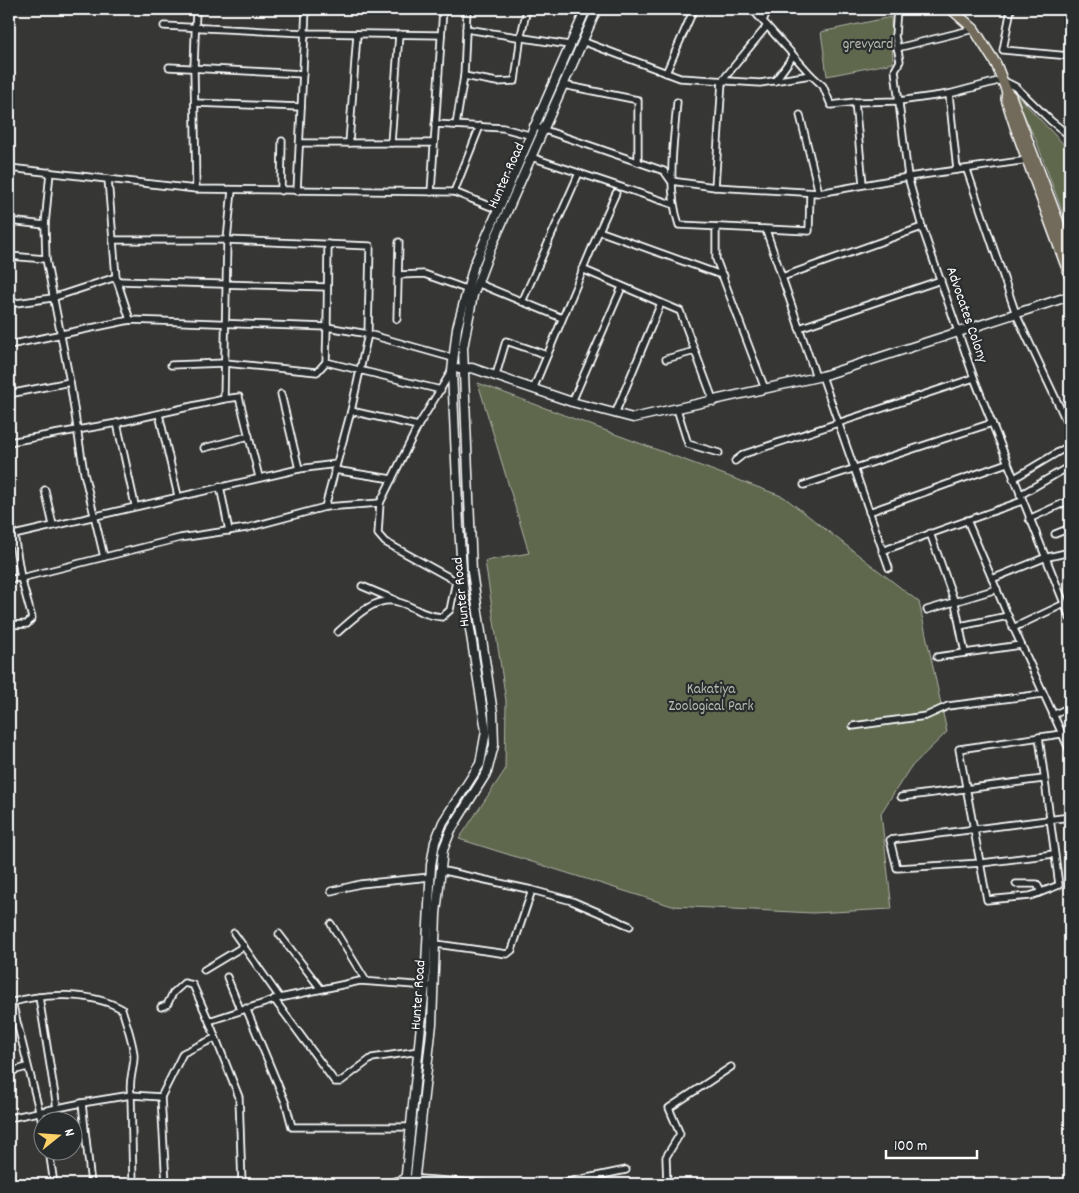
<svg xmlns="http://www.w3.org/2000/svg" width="1079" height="1193" font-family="Dekko,sans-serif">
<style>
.green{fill:#5f674e;stroke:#afb3a6}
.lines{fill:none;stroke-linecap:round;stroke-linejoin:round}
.street-casing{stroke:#fff;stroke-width:9}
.secondary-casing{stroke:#fff;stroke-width:11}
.primary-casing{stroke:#fff;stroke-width:12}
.street{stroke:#2a2d2e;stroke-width:5.5}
.secondary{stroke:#2a2d2e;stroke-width:8}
.primary{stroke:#726b5a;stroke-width:9}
.labels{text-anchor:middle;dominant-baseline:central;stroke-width:4.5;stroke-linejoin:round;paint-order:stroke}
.park-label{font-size:15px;fill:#b7bbaf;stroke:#2a2d2e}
.street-label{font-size:15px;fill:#fff;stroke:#2a2d2e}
</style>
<rect width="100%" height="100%" fill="#363635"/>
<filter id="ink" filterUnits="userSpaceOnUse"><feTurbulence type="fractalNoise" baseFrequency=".02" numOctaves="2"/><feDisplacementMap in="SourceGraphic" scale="10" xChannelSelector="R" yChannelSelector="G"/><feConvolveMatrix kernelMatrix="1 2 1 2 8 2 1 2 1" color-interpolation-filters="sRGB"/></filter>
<g filter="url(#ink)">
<g class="green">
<path d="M891 17 893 63 827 76 821 32Z"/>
<path d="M1015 93 1070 151V233L1036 140 1013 94Z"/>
<path d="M478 383 784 497 919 602 947 732 910 768 881 813 892 909 813 913 672 906 459 839 505 770 506 701 485 561 529 553Z"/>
</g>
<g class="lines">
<g class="street-casing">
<g id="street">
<path d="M196 9 194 68 196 189"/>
<path d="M752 9 811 75 823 86 831 105 855 102 899 101 949 94 1002 80 1016 87 1051 121 1070 136"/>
<path d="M897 9 895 36 900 61 895 70 908 177 922 227 974 378 1070 618"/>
<path d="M1011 9 1003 50 1070 56"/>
<path d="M763 21 768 9"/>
<path d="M164 26 305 33 441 35"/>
<path d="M466 29 569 45"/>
<path d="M582 41 680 78 760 83 811 75"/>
<path d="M897 48 974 29"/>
<path d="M169 67 303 74"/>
<path d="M666 73 694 9"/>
<path d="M464 76 497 82 515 81 521 35 527 9"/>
<path d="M775 81 793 56"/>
<path d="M563 85 638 100V162"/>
<path d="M949 94 957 170"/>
<path d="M677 102C674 143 666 185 679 225L809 231 810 193"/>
<path d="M855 102 863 184"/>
<path d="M195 103 301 107"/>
<path d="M800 115 819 193"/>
<path d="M435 124 503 128 529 135"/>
<path d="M456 125 464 76 467 9"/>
<path d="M533 126 664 171 671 181 715 187 819 193 908 177 1028 160"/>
<path d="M300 143H434"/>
<path d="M349 143 357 34"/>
<path d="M391 143 399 34"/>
<path d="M531 157 672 204"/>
<path d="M9 168 196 189 454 192 499 210"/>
<path d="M967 170 1016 314 1070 429"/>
<path d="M50 172 45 225 46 259 70 382 84 473 104 557"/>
<path d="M108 179 116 277 130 320"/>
<path d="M715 187 722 81 767 26"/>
<path d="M281 191 282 141"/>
<path d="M297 191 306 9"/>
<path d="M431 192 443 9"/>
<path d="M454 192 480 126"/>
<path d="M9 221 45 225"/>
<path d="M716 227V259L765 389"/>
<path d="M766 230 816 377"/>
<path d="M599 231 616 193"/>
<path d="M113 240H227L370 246 368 334 351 411 325 507"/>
<path d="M9 256 46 259"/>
<path d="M582 269 680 311 714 402"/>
<path d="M399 275 424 274 466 289"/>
<path d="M782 277 922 227"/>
<path d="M117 281 327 287"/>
<path d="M477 283 562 318"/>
<path d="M522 302 579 173"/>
<path d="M9 304 52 298 116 277"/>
<path d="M397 319 399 242"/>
<path d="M799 328 941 280"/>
<path d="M9 345 130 320 327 327 328 244"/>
<path d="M666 359 695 351"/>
<path d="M171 365 225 363 317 372 326 362"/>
<path d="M451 372 418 426 380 503 378 534 385 542 463 585"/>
<path d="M496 375 506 341 547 355"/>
<path d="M822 376 889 568"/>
<path d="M534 387 599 231 724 276"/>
<path d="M441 390 326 362 327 327 368 334 453 358"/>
<path d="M9 394 70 382"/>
<path d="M281 394 299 469"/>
<path d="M224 399 239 397 259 477"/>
<path d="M572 402 622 287"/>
<path d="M677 409 688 444 719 453"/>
<path d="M351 411 418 426"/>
<path d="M159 414 178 496"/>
<path d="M615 414 661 303"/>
<path d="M117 423 135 505"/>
<path d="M9 442 117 423 224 399 227 240 232 190"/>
<path d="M204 448 249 436"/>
<path d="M735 461 744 454 974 378"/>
<path d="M334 470 392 479"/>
<path d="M1013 479 1070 445"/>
<path d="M804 485 992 423"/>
<path d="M220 486 229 531"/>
<path d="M45 490 53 525"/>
<path d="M1020 495 1070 466"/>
<path d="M869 512 1007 463"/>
<path d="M9 517 14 535"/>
<path d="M1029 519 1070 500"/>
<path d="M967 520 1008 616 1070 751"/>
<path d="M930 533 955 603 965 653"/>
<path d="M1055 534 1070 528"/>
<path d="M882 551 1022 501"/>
<path d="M9 579 21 578 180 538 247 528 325 507 380 503"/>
<path d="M992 579 1044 558 1070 552"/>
<path d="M362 586 395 600"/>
<path d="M927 610 997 589"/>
<path d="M9 625 27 624 32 618 21 578 14 535 299 469 336 464"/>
<path d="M960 626 1008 616"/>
<path d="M1013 628 1064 604"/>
<path d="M338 632C353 619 375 595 398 602 416 607 420 615 442 617L450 610 456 581"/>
<path d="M937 657 1021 645"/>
<path d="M1053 715 1070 707"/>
<path d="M853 726 926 716 948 706 1043 694"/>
<path d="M1039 737 1059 885 1039 893"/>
<path d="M901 797 1043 779"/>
<path d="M1054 854 982 863 897 868 890 840 1070 817"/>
<path d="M440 870 532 890 572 901 630 926"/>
<path d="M1016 884H1037L1040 890 1039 893 1030 896 987 900 959 749 1061 734"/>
<path d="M331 891 360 884 430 877"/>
<path d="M331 924 366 981"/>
<path d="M234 933 280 998"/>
<path d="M279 934 321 989"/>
<path d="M436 944 507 954 512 950 532 890"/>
<path d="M204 970 244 946"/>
<path d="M227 977 240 1009"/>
<path d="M39 997 57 1108"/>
<path d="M274 999 335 1082H340L372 1058 419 1051"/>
<path d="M12 1002 42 1122"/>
<path d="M9 1003C43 993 90 991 122 1009 126 1023 133 1041 134 1056 134 1071 128 1080 131 1095L133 1184"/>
<path d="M161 1007 167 1005 173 993 184 983 193 985 209 1021 280 998 360 981 429 986"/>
<path d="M246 1008 286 1104 292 1127H411"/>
<path d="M209 1021 239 1097 242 1184"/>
<path d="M9 1072 27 1067"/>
<path d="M161 1097 166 1184"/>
<path d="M82 1103 131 1095 161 1097 183 1053 215 1038"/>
<path d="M9 1118 82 1103 91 1184"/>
<path d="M49 1150 54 1184"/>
<path d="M385 1184 406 1178 491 1184"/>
<path d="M558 1184 626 1170"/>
<path d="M667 1184 666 1157 680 1134 669 1108 731 1067"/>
</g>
</g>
<g class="secondary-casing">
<g id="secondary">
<path d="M459 369 472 368 572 402 633 418 822 376 1070 296"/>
<path d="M405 1184 425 985 431 865 435 842 443 822 480 764 486 731 463 585 459 526 452 371 457 328 474 265 586 9"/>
<path d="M414 1184 432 1024 436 914 443 850 451 830 487 772 494 745 493 713 472 572 463 348 473 295 490 250 597 9"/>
</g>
</g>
<g class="primary-casing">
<g id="primary">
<path d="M951 9 974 29 996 64 1007 92 1011 96 1070 252"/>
<path d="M1007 92 1006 99 1015 127 1070 277"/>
</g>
</g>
<use href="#street" class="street"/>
<use href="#secondary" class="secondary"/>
<use href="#primary" class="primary"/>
</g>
</g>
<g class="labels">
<g class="park-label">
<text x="868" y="45">grevyard</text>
<text x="711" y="690">Kakatiya<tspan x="711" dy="17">Zoological Park</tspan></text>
</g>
<g class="street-label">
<text transform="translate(507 176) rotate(-66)">Hunter Road</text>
<text transform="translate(966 315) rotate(71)">Advocates Colony</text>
<text transform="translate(462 592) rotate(-96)">Hunter Road</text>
<text transform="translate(419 995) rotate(-86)">Hunter Road</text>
</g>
</g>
<rect width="1079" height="1193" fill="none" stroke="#2a2d2e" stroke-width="30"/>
<rect x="15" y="15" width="1049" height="1163" fill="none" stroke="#fff" stroke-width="2" filter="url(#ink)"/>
<g transform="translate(58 1136) rotate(73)"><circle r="24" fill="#2a2d2e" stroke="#7f8182"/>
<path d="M0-4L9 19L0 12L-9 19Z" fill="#ffd166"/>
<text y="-8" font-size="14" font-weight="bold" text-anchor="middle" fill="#ffffff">N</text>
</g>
<path d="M886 1150v8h91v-8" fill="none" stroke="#ffffff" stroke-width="2.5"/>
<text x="894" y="1150" font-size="15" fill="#ffffff" stroke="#2a2d2e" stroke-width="4" paint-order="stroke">100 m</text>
</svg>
